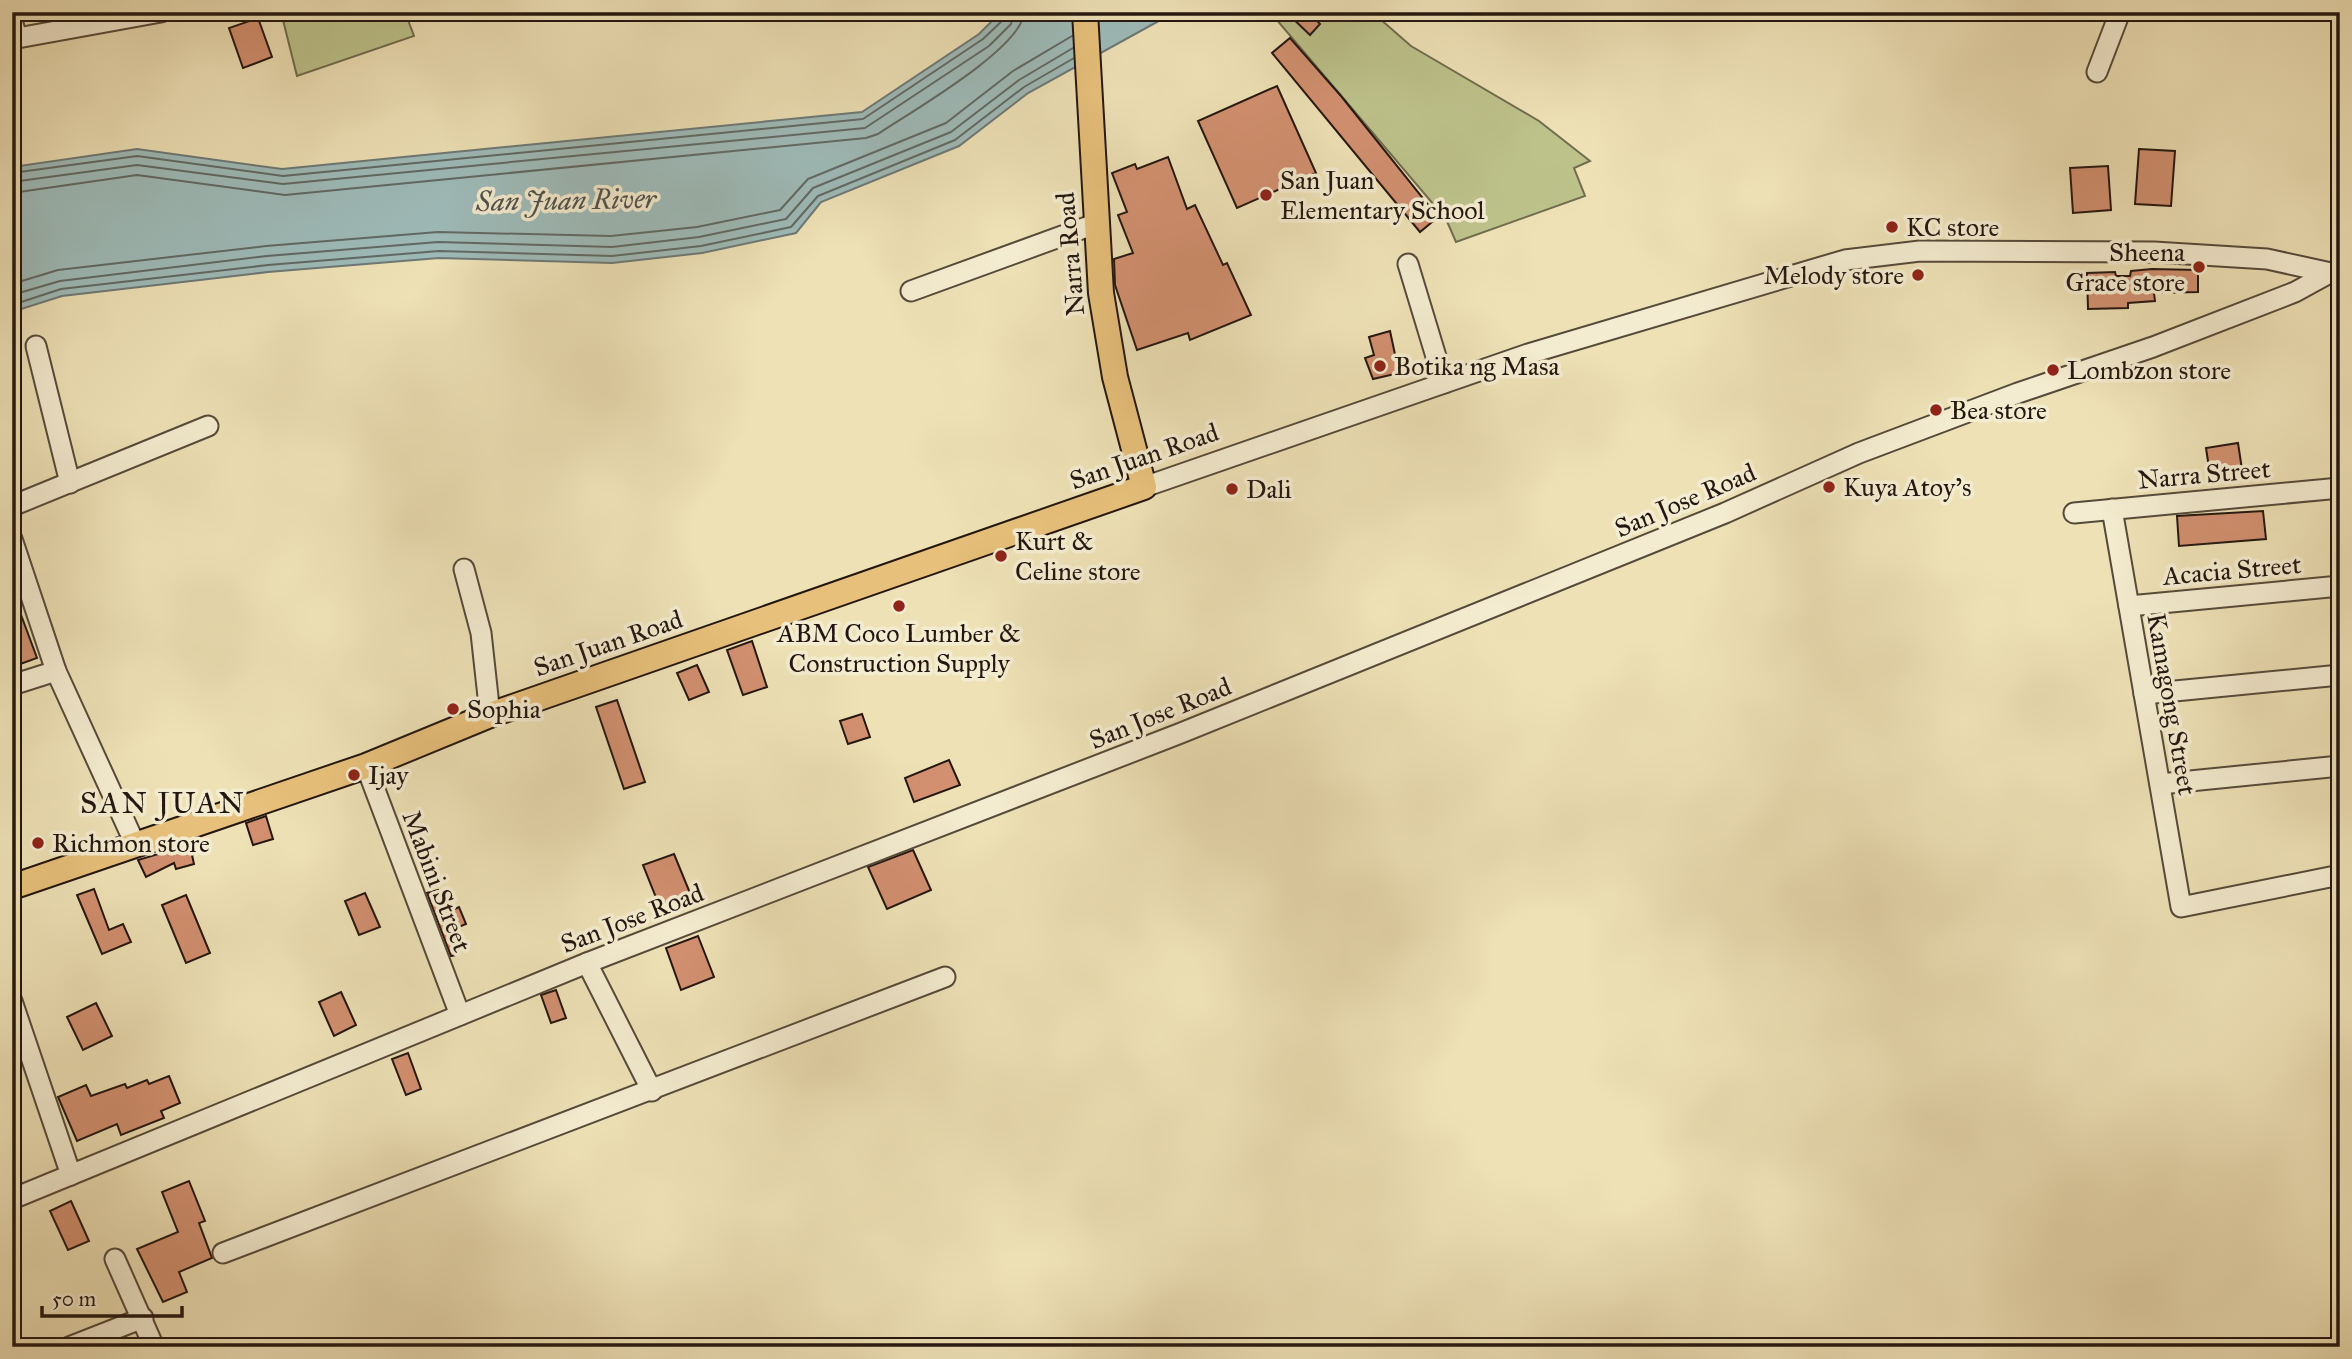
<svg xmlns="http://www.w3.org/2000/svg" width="2352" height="1359" font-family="'IM FELL Great Primer',serif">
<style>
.green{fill:#bdc28b;stroke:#706c4e;stroke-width:2}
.water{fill:#9ebbb9;stroke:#6d7976;stroke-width:2}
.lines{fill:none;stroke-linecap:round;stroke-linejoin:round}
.shore{stroke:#616965;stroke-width:2}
.building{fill:#d29070;stroke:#241711;stroke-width:2}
.minor-casing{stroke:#564a3a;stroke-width:23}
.major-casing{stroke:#241711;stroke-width:28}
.minor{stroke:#f4ecd0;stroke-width:19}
.major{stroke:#e7c07b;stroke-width:24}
.poi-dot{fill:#8f2418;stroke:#f4ecd0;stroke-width:2.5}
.labels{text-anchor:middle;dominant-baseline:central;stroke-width:7;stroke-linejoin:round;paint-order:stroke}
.poi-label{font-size:26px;fill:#241711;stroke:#f4ecd0;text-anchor:start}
.street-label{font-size:26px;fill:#241711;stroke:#f4ecd0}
.water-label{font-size:28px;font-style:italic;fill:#4f504c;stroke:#f4ecd0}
.quarter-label{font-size:30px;letter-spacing:2px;fill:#241711;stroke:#f4ecd0}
</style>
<rect width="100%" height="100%" fill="#eee1b6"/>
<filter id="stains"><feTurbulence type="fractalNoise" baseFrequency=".00286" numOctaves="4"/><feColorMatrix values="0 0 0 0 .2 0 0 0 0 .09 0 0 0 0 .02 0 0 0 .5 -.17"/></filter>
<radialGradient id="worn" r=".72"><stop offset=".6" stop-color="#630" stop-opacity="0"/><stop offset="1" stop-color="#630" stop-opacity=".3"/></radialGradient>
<g class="green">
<path d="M281 12H405L414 36 297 76Z"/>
<path d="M1270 12H1372L1411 46 1539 121 1590 161 1574 168 1585 196 1456 242 1446 219Z"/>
</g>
<path class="water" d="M1001 12H1175L1028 93 959 146 821 202 796 233 702 253 612 263 439 258 268 272 62 296 12 312V167L137 149 282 169 862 112 979 34Z"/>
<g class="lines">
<g class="shore">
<path d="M12 173 137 156 283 176 863 119 983 39 1004 19 1005 12"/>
<path d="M12 182 137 165 283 184 865 128 989 46 1011 24 1014 12"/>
<path d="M12 193 137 175 285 195 866 138 878 134C909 113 1023 48 1024 12"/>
<path d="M12 284 58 270 266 246 438 232 611 236 697 227 780 210 808 179 946 123 1013 71 1072 36"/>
<path d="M12 295 60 281 267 256 438 242 612 247 699 237 786 219 813 188 951 132 1019 80 1073 48"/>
<path d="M12 305 61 289 268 265 439 251 612 256 701 246 791 227 818 196 955 140 1024 87 1074 58"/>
</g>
</g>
<g class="building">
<path d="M1286 12H1309L1320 24 1310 35Z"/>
<path d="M258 18 272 57 243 68 229 28Z"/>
<path d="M1290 38 1341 96 1438 217 1420 232 1272 53Z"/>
<path d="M1277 86 1316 173 1237 208 1198 121Z"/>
<path d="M2139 149 2175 151 2171 206 2135 204Z"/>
<path d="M1168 157 1187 209 1195 205 1223 265 1227 263 1251 315 1190 340 1188 333 1137 350 1115 285 1114 259 1133 253 1118 215 1127 212 1112 173 1135 164 1137 169Z"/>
<path d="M2108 166 2111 210 2073 213 2070 168Z"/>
<path d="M2152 269 2198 270V292L2154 293 2155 301 2128 303V308L2088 309 2087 273 2115 272 2116 276H2130L2131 271Z"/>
<path d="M1390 331 1399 373 1373 379 1365 358 1374 355 1369 337Z"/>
<path d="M2238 443 2243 476 2211 481 2206 448Z"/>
<path d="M2263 511 2266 539 2179 546 2177 516Z"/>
<path d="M14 596 37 658 12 667V597Z"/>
<path d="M752 641 767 687 743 695 727 650Z"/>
<path d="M697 665 709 692 689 700 677 673Z"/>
<path d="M617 700 645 782 624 789 596 707Z"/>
<path d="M862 714 870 737 848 744 840 721Z"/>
<path d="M949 760 960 785 914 802 905 778Z"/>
<path d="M266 816 273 839 253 845 246 823Z"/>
<path d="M198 842 201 851 192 855 194 864 176 869 174 863 146 877 138 860Z"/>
<path d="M913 850 931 890 887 909 868 867Z"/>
<path d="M674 854 690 893 659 905 643 865Z"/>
<path d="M94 889 109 930 123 924 131 942 102 954 77 895Z"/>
<path d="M438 890 444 914 459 907 466 924 449 931 456 955 451 956 427 893Z"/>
<path d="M365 893 380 927 359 935 345 901Z"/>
<path d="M186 895 210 953 186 963 162 905Z"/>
<path d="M698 936 714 977 681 990 666 948Z"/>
<path d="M556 990 566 1018 551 1023 541 995Z"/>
<path d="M341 992 356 1025 334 1036 319 1002Z"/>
<path d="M96 1003 112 1036 83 1050 67 1017Z"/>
<path d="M408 1053 421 1089 406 1095 392 1059Z"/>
<path d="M169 1076 180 1103 161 1111 164 1118 121 1135 117 1124 77 1141 58 1097 86 1085 91 1096 125 1084 127 1088 147 1080 149 1084Z"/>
<path d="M189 1181 205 1221 199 1223 212 1258 179 1272 187 1292 163 1302 137 1249 178 1232 162 1192Z"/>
<path d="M71 1201 89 1241 68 1250 50 1211Z"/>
</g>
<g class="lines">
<g class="minor-casing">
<g id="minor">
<path d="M12 20 17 38"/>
<path d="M12 39 161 12"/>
<path d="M2097 72 2120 12"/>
<path d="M1408 264 1444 383"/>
<path d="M911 291 1095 224"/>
<path d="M36 346 70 483"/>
<path d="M1144 487 1528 354 1845 260 1920 251 2154 252 2267 259 2340 275"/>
<path d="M12 506 208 426"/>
<path d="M2112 509 2181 907 2340 875"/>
<path d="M2074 513 2340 488"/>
<path d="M12 539 56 671 136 846"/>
<path d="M464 569 481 633 490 715"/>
<path d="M2129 606 2340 586"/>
<path d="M12 685 56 671"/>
<path d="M2144 694 2340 675"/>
<path d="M366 766 460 1015"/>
<path d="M2160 784 2340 766"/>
<path d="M587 963 652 1091"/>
<path d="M12 1001 71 1175"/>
<path d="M12 1199 587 963 1181 733 1725 513 1859 453 2018 393 2153 347 2295 292 2326 275"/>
<path d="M223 1253 945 977"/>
<path d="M115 1259 154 1347"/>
<path d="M69 1347 143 1318"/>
</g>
</g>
<g class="major-casing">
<path id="major" d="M12 887 366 766 490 715 1144 487 1115 377 1101 293 1085 12"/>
</g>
<use href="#minor" class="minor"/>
<use href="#major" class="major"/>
</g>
<g class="poi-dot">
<circle cx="1266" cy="195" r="7"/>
<circle cx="1892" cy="227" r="7"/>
<circle cx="2199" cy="267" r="7"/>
<circle cx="1918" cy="275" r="7"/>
<circle cx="1380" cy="366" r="7"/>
<circle cx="2053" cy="370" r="7"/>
<circle cx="1936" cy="410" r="7"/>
<circle cx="1829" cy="487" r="7"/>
<circle cx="1232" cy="489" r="7"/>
<circle cx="1001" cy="556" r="7"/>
<circle cx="899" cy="606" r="7"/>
<circle cx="453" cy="709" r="7"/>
<circle cx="354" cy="775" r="7"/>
<circle cx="38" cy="843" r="7"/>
</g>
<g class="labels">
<g class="poi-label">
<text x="1280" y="180">San Juan<tspan x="1280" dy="30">Elementary School</tspan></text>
<text x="1906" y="227">KC store</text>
<text x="2185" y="252" text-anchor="end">Sheena<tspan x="2185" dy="30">Grace store</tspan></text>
<text x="1904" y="275" text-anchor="end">Melody store</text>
<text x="1394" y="366">Botika ng Masa</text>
<text x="2067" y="370">Lombzon store</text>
<text x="1950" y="410">Bea store</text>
<text x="1843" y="487">Kuya Atoy's</text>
<text x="1246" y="489">Dali</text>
<text x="1015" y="541">Kurt &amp;<tspan x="1015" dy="30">Celine store</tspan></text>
<text x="899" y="633" text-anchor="middle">ABM Coco Lumber &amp;<tspan x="899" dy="30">Construction Supply</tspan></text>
<text x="467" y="709">Sophia</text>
<text x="368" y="775">Ijay</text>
<text x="52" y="843">Richmon store</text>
</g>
<g class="street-label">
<text transform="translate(1070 254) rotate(-95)">Narra Road</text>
<text transform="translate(1144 456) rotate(-19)">San Juan Road</text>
<text transform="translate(2204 474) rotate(-5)">Narra Street</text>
<text transform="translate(1685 500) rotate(-23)">San Jose Road</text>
<text transform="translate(2232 570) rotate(-5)">Acacia Street</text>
<text transform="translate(608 643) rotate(-19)">San Juan Road</text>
<text transform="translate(2172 704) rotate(80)">Kamagong Street</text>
<text transform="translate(1160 713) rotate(-22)">San Jose Road</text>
<text transform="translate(437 881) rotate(69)">Mabini Street</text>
<text transform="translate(632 918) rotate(-21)">San Jose Road</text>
</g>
<g class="water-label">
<text transform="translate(566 200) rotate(-1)">San Juan River</text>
</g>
<g class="quarter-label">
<text x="163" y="803">SAN JUAN</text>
</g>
</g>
<rect width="2352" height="1359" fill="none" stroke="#eee1b6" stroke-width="42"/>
<rect x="14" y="14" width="2324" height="1331" fill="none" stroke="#241711" stroke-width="3.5"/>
<rect x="21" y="21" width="2310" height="1317" fill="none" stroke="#241711" stroke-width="2"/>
<path d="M42 1306v10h140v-10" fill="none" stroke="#241711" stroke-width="3.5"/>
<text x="52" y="1306" font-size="21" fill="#241711" stroke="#f4ecd0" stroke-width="5" paint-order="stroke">50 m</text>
<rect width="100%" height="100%" filter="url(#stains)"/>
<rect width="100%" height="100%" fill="url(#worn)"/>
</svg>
